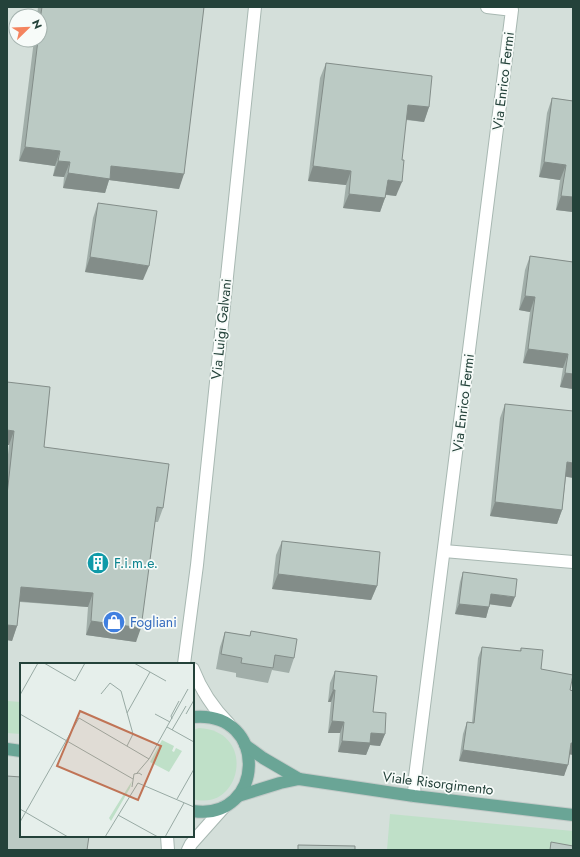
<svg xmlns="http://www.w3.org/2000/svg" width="580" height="857" font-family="Jost,sans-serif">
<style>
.built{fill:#d4dfda;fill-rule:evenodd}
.green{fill:#bfe0c8}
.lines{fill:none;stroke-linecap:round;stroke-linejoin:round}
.minor-casing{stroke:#a8b8b2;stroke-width:14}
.primary-casing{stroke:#c2cac8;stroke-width:14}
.minor{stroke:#fff;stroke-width:12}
.primary{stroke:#6aa596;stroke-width:12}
.wall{fill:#a1aea9}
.shaded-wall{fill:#838d89}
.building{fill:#bbcac4;stroke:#838d89}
.labels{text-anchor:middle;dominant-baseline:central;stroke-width:3.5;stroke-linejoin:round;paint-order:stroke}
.street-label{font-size:14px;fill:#24423a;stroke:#f7fbf9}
.culture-label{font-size:14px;fill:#0d838f;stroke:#f7fbf9;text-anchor:start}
.shop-label{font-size:14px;fill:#366cbe;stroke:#f7fbf9;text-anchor:start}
.inset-road{fill:none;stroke:#98aaa4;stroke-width:1}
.view{fill:#c07456;fill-opacity:0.15;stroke:#c07456;stroke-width:2}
.inset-edge{fill:none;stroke:#24423a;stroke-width:2}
</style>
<rect width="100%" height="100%" fill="#e6efeb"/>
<path class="built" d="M7 7H573V850H7ZM16 16H40V40H16ZM21 664H193V836H21Z"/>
<g class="green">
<path d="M7 701 21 702V734L7 733Z"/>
<path d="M199 728C258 731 241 813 193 799V730Z"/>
<path d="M390 814 573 831V850H387Z"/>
</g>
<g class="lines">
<g class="minor-casing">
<g id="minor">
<path d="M444 551 573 562"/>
<path d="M184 664 197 565 255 7"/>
<path d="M193 669C201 690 213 708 229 724"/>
<path d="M414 796 415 777 512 10 487 7"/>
<path d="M167 836 168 850"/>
<path d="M188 850 191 844 224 807"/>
</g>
</g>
<g class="primary-casing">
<g id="primary">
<path d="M193 717C270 710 265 822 193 811"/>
<path d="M245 745 263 758 299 779"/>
<path d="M7 749 21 751"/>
<path d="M238 796 280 783 299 779 414 796 573 815"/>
</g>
</g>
<use href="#minor" class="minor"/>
<use href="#primary" class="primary"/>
</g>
<g class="wall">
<path d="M38 7H204L179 189 109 180 105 193 63 188 64 177 53 176 55 166 19 161 34 40H40V16H37Z"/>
<path d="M326 63 429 107 424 122 406 120 396 196 386 195 380 212 343 208 346 185 308 181 320 78Z"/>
<path d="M552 98 573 101V212L556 210 560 180 539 177 547 113Z"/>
<path d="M98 203 143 280 85 272 93 218Z"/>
<path d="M530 256 573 262V389L560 387 563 368 523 363 530 312 519 310 525 270Z"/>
<path d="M7 382 44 447 163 508 158 522H155L136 642 86 635 88 607 20 602 17 626 12 641 7 640V464L9 445Z"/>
<path d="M505 404 566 477 562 510 557 524 490 516 500 418Z"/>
<path d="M282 541 377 586 371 600 272 589 276 555Z"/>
<path d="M463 572 511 607 490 604 489 607 486 618 455 614 460 582Z"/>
<path d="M251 631 294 658 289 673 272 670 268 683 236 677V673L216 669 220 647 225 632 250 636Z"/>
<path d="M482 647 520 651 521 648 541 669 570 690V755L564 776 459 761 463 734 467 722 472 723 478 658Z"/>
<path d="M335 671 373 712 385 734 380 746 370 745 366 755 338 752 340 733H328L331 702H328L330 683Z"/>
</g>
<g class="shaded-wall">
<path d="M408 105 429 107 424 122 403 119Z"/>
<path d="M25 147 60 151 55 166 19 161Z"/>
<path d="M58 161 70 162 64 177 53 176Z"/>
<path d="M544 162 566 165 560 180 539 177Z"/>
<path d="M111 166 184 174 179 189 109 180 105 193 63 188 68 173Z"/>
<path d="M313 166 351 171 346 185 308 181Z"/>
<path d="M388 180 402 182 396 196 382 194Z"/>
<path d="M349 194 385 198 380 212 343 208Z"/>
<path d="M561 196 573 197V212L556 210Z"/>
<path d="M90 257 149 266 143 280 85 272Z"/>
<path d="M525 296 535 297 530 312 519 310Z"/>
<path d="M528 349 568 354 563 368 523 363Z"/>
<path d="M565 373 573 374V389L560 387Z"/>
<path d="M7 430 14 431 9 445H7Z"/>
<path d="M567 462 573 463V478L562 476Z"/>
<path d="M495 502 562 510 557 524 490 516Z"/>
<path d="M278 574 377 586 371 600 272 589Z"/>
<path d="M21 587 93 593 88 607 16 601Z"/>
<path d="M491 594 515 597 511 607 487 604Z"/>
<path d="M459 604 489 607 486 618 455 614Z"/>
<path d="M91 621 141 628 136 642 86 635Z"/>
<path d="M7 625 17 626 12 641 7 640Z"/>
<path d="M333 690H335L331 702H328Z"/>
<path d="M332 721 344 722 340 733H328Z"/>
<path d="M371 733 385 734 380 746 370 745 366 755 338 752 342 741Z"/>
<path d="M571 743H573V755L567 754Z"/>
<path d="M463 750 568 765 564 776 459 761Z"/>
</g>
<g class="building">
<path d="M42 7H204L184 174 111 166 110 179 68 173 70 162 58 161 60 151 25 147 38 40H40V20Z"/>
<path d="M326 63 432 76 429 107 408 105 402 160H404L402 182 388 180 385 198 349 194 351 171 313 166Z"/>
<path d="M552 98 573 101V197L561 196 566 165 544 162Z"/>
<path d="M98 203 157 211 149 266 90 257Z"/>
<path d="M530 256 573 262V374L565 373 568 354 528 349 535 297 525 296Z"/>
<path d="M7 382 50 387 44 447 169 464 163 508 157 507 141 628 91 621 93 593 21 587 17 626 7 625V495L14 431 7 430Z"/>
<path d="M505 404 573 411V463L567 462 562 510 495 502Z"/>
<path d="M282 541 380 552 377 586 278 574Z"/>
<path d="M463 572 517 579 515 597 491 594 489 607 459 604Z"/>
<path d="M251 631 297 639 294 658 275 655 273 668 241 663 242 658 221 654 225 632 250 636Z"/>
<path d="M482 647 521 651V648L543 650 541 669 573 675 570 690 573 691V743H571L568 765 463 750 467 722 474 723Z"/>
<path d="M335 671 377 676 373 712 386 713 385 734 371 733 370 743 342 741 344 722 332 721 335 690H333Z"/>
<path d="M7 776 21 777V836H89L87 850H7Z"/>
<path d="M551 842 573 846V850H550Z"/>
<path d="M298 845 355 846V850H298Z"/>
</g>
<defs>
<g id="building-disc" transform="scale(1.15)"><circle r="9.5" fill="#0f9aa8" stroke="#f7fbf9"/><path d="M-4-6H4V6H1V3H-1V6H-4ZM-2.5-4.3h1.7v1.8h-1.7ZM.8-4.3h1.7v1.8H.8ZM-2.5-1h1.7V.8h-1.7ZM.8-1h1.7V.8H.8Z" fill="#fff"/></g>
<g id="shop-disc" transform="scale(1.15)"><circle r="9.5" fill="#3f7fe0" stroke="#f7fbf9"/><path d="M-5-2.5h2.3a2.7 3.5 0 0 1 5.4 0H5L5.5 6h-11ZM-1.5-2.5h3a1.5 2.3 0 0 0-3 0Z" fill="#fff"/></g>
</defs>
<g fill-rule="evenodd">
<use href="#building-disc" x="98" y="563"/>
<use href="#shop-disc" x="114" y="622"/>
</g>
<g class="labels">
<g class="street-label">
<text transform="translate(503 81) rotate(-83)">Via Enrico Fermi</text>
<text transform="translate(221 329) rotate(-84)">Via Luigi Galvani</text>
<text transform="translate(463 403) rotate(-83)">Via Enrico Fermi</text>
<text transform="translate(438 783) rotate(7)">Viale Risorgimento</text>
</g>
<g class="culture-label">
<text x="114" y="563">F.i.m.e.</text>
</g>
<g class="shop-label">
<text x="130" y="622">Fogliani</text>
</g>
</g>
<g transform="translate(20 663)">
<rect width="174" height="174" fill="#e6efeb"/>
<path d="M142 77 154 83 152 88 154 89 156 85 162 88 149 109 130 99ZM112 118 110 125 91 158 89 155Z" fill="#bfe0c8"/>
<path class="inset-road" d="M24 0 55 18 65 0M114 0 146 18M81 31 90 20 101 28 113 71 107 83M0 32 18 0M107 50 130 9M0 51 113 116M135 51 150 59M166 51 174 37M152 56 151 53 159 38M147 64 174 79M152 67 166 43M117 110 129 96 168 26M118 120 174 144M112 124 114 111 119 110 122 112M157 136 174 106M0 146 48 174M98 152 138 174M0 159 59 55 129 96M85 174 118 120M145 174 164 140"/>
<path class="view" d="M60 48 141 83 118 137 37 103Z"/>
<rect width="174" height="174" class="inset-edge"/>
</g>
<rect width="580" height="857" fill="none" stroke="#24423a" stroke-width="16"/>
<g transform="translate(28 28) rotate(67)"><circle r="19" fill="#f7fbf9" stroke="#a3b1ad"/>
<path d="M0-3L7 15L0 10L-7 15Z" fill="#f4845f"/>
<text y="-6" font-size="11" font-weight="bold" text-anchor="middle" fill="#24423a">N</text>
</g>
</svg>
